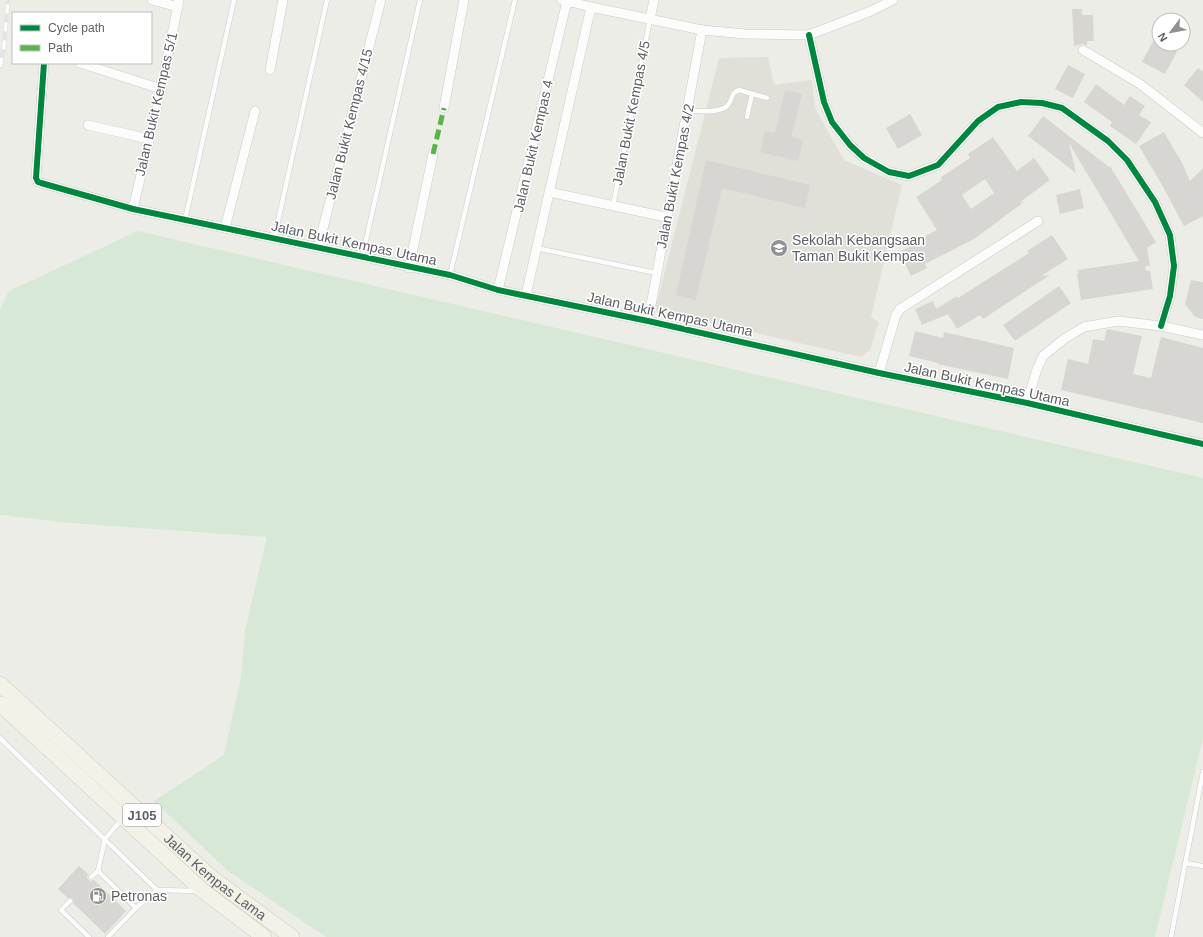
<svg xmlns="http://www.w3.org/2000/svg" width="1203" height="937" font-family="Arial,sans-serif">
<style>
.education{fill:#e0dfd8}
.green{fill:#d7e8d6}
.building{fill:#d7d6d3;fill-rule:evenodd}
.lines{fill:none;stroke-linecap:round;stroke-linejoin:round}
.service-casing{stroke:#cacbca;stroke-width:5.5}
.minor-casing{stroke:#cacbca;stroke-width:10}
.primary-casing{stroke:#d3ceb8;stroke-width:16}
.service{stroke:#fcfcfc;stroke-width:4.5}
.minor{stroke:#fcfcfc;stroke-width:9}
.primary{stroke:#f3f2e9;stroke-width:15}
.rail-casing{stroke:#e4e4e3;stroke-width:4.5}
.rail{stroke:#fff;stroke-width:3;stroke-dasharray:9;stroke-linecap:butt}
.quiet{stroke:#58b548;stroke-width:5;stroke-dasharray:10 5;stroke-linecap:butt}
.cycleway-casing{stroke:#fff;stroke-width:8}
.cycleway{stroke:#00873e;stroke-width:6}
.labels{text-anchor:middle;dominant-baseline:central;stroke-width:3;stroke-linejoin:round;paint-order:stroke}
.shield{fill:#fff;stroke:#8e9093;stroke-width:1}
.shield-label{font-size:13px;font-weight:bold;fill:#5e6065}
.street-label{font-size:14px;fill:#5e6065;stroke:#fff}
.poi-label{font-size:14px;fill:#5e6065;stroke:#fff;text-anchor:start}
</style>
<rect width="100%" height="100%" fill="#edede8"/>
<path class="education" d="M768 57 774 85 812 80 815 108 844 160 902 185 871 317 879 322 870 350 861 357 655 310 719 58Z"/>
<path class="green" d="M138 231 1203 478V738L1155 937H326L228 871 154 801 224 755 241 677 245 630 267 537 71 523 0 515V309L9 291Z"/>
<g class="building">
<path d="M1072 9H1082V15H1093L1094 41H1087V45L1083 44 1074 46Z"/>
<path d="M1154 39 1159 42V44H1162L1177 52 1165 74 1142 62Z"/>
<path d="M1068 65 1085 74 1073 98 1055 89Z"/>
<path d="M1198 68 1203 72V102L1184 85Z"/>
<path d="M1096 84 1124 105 1130 96 1145 106 1139 115 1151 122 1136 144 1110 126 1112 122 1084 102Z"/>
<path d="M785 90 802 94 791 137 803 140 798 161 760 152 765 131 775 133Z"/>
<path d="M910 114 922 135 898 149 886 128Z"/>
<path d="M1043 116 1109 167 1110 166 1156 242 1147 248 1150 266H1146L1145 270 1150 271 1153 289 1081 300 1077 274 1079 273 1077 270 1139 261 1069 143 1076 173 1028 136Z"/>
<path d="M1164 132 1182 163 1190 181 1203 168V216L1184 226 1162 185 1139 146Z"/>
<path d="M993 137 1017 171 1034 158 1050 180 1019 203 1024 202 974 239 925 264 927 268 911 276 899 252 925 239 924 237 937 230 916 197 942 180 941 177 970 158 968 154ZM985 179 994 193 971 209 962 195Z"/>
<path d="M706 160 810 185 805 208 722 188 696 300 676 295Z"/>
<path d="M1080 189 1084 208 1060 214 1056 195Z"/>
<path d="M1052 235 1068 259 1041 276 1050 275 983 319 980 315 957 329 948 314 922 325 915 309 933 301 936 309 957 296 958 298 1029 253 1027 251Z"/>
<path d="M1191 280 1203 282V319L1195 317 1185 304Z"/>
<path d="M1059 286 1071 303 1015 341 1003 325Z"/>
<path d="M1107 329 1142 336 1133 374 1151 378 1161 337 1203 348V423L1061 390 1068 359 1088 364 1093 339 1104 341Z"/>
<path d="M915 331 943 338 944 332 1014 348 1008 379 937 364 938 363 909 356Z"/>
<path d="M79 866 88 874 87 877 88 880 91 881 94 880 126 911 105 934 73 903 74 900 72 898H68L58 889Z"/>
</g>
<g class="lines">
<g class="service-casing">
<g id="service">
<path d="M687 110C697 111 721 114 728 105 733 99 731 92 739 90L767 98"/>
<path d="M747 117 752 94"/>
<path d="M613 206 650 19"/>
<path d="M185 220 234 0"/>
<path d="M274 239 327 0"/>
<path d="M536 248 656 273"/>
<path d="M362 258 420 0"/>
<path d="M450 275 515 0"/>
<path d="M0 738 157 890"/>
<path d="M1185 863 1203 866"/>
<path d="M98 871 136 908"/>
<path d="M91 877 98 871 105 839 122 819"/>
<path d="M70 901 61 910 89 937"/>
<path d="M108 937 136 908 157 890 197 891"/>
<path d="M1171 937 1203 772"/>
</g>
</g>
<g class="minor-casing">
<g id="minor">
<path d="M152 0 178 7"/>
<path d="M562 0 591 7 702 30 745 34 809 35 871 11 893 0"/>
<path d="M650 19 654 0"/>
<path d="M809 35 824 102 832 122 850 145 864 158 889 172 909 176 938 165 978 121 998 107 1021 102 1042 103 1062 108 1108 141 1127 160 1155 202 1170 235 1174 266 1170 296 1161 326"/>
<path d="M1083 50 1140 84 1203 133"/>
<path d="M44 63 36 178 38 182 41 183 133 209 450 275 498 290 648 321 879 373 1027 403 1203 444"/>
<path d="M80 63 161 89"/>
<path d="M270 70 283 0"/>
<path d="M444 108 464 0"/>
<path d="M88 125 149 139"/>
<path d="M549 192 666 217"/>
<path d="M133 209 161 89 179 0"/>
<path d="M225 228 255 111"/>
<path d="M318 248 381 0"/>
<path d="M409 268 433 154"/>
<path d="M498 290 567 1"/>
<path d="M526 295 591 7"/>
<path d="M648 321 702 30"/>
<path d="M879 373 896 315 900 309 1038 221"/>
<path d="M1027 403 1036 372 1043 356 1064 339 1084 327 1118 321 1161 326 1203 335"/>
</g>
</g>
<g class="primary-casing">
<g id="primary">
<path id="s1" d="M0 684 212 878 292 937"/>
<path d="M0 704 203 891 264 937"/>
</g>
</g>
<use href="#service" class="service"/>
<use href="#minor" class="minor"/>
<use href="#primary" class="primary"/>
<g class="rail-casing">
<path id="rail" d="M0 67 4 46 8 0"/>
</g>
<use href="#rail" class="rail"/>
<path class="quiet" d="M433 154 444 108"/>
<g class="cycleway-casing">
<g id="cycleway">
<path d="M809 35 824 102 832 122 850 145 864 158 889 172 909 176 938 165 978 121 998 107 1021 102 1042 103 1062 108 1108 141 1127 160 1155 202 1170 235 1174 266 1170 296 1161 326"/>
<path d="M44 63 36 178 38 182 41 183 133 209 450 275 498 290 648 321 879 373 1027 403 1203 444"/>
</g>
</g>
<use href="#cycleway" class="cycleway"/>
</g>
<defs>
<g id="school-disc" transform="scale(0.9)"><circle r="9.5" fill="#909193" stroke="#fff"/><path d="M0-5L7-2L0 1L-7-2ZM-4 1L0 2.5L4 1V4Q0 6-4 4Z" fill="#fff"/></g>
<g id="fuel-disc" transform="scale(0.9)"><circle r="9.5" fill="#909193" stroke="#fff"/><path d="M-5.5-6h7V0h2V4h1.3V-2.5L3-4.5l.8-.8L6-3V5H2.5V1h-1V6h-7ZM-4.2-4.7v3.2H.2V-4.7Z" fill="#fff"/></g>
</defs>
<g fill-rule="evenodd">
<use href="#school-disc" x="779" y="248"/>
<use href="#fuel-disc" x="98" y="896"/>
</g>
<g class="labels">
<rect class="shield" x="123" y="804" width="38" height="22" rx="3"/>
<g class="shield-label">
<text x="142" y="815">J105</text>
</g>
<g class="street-label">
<text transform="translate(156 104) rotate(-77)">Jalan Bukit Kempas 5/1</text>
<text transform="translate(631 113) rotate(-79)">Jalan Bukit Kempas 4/5</text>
<text transform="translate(349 124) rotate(-76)">Jalan Bukit Kempas 4/15</text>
<text transform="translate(533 146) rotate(-77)">Jalan Bukit Kempas 4</text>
<text transform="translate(675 176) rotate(-79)">Jalan Bukit Kempas 4/2</text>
<text transform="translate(354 243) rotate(12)">Jalan Bukit Kempas Utama</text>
<text transform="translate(670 314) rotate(12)">Jalan Bukit Kempas Utama</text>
<text transform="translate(987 384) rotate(12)">Jalan Bukit Kempas Utama</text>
<text stroke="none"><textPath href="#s1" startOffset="289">Jalan Kempas Lama</textPath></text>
</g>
<g class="poi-label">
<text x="792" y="240">Sekolah Kebangsaan<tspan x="792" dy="16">Taman Bukit Kempas</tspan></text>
<text x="111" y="896">Petronas</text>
</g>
</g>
<rect x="12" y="12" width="140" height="52" fill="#ffffff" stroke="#bfbfc1"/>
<rect x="20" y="25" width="20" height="6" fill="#00873e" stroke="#bfbfc1"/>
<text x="48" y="32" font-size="12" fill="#5e6065">Cycle path</text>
<rect x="20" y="45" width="20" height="6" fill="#58b548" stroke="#bfbfc1"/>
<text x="48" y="52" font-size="12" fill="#5e6065">Path</text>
<g transform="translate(1171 32) rotate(238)"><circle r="19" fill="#ffffff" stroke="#bfbfc1"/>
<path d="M0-3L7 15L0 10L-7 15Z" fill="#909193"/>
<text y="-6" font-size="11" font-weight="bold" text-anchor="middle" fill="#5e6065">N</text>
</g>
</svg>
